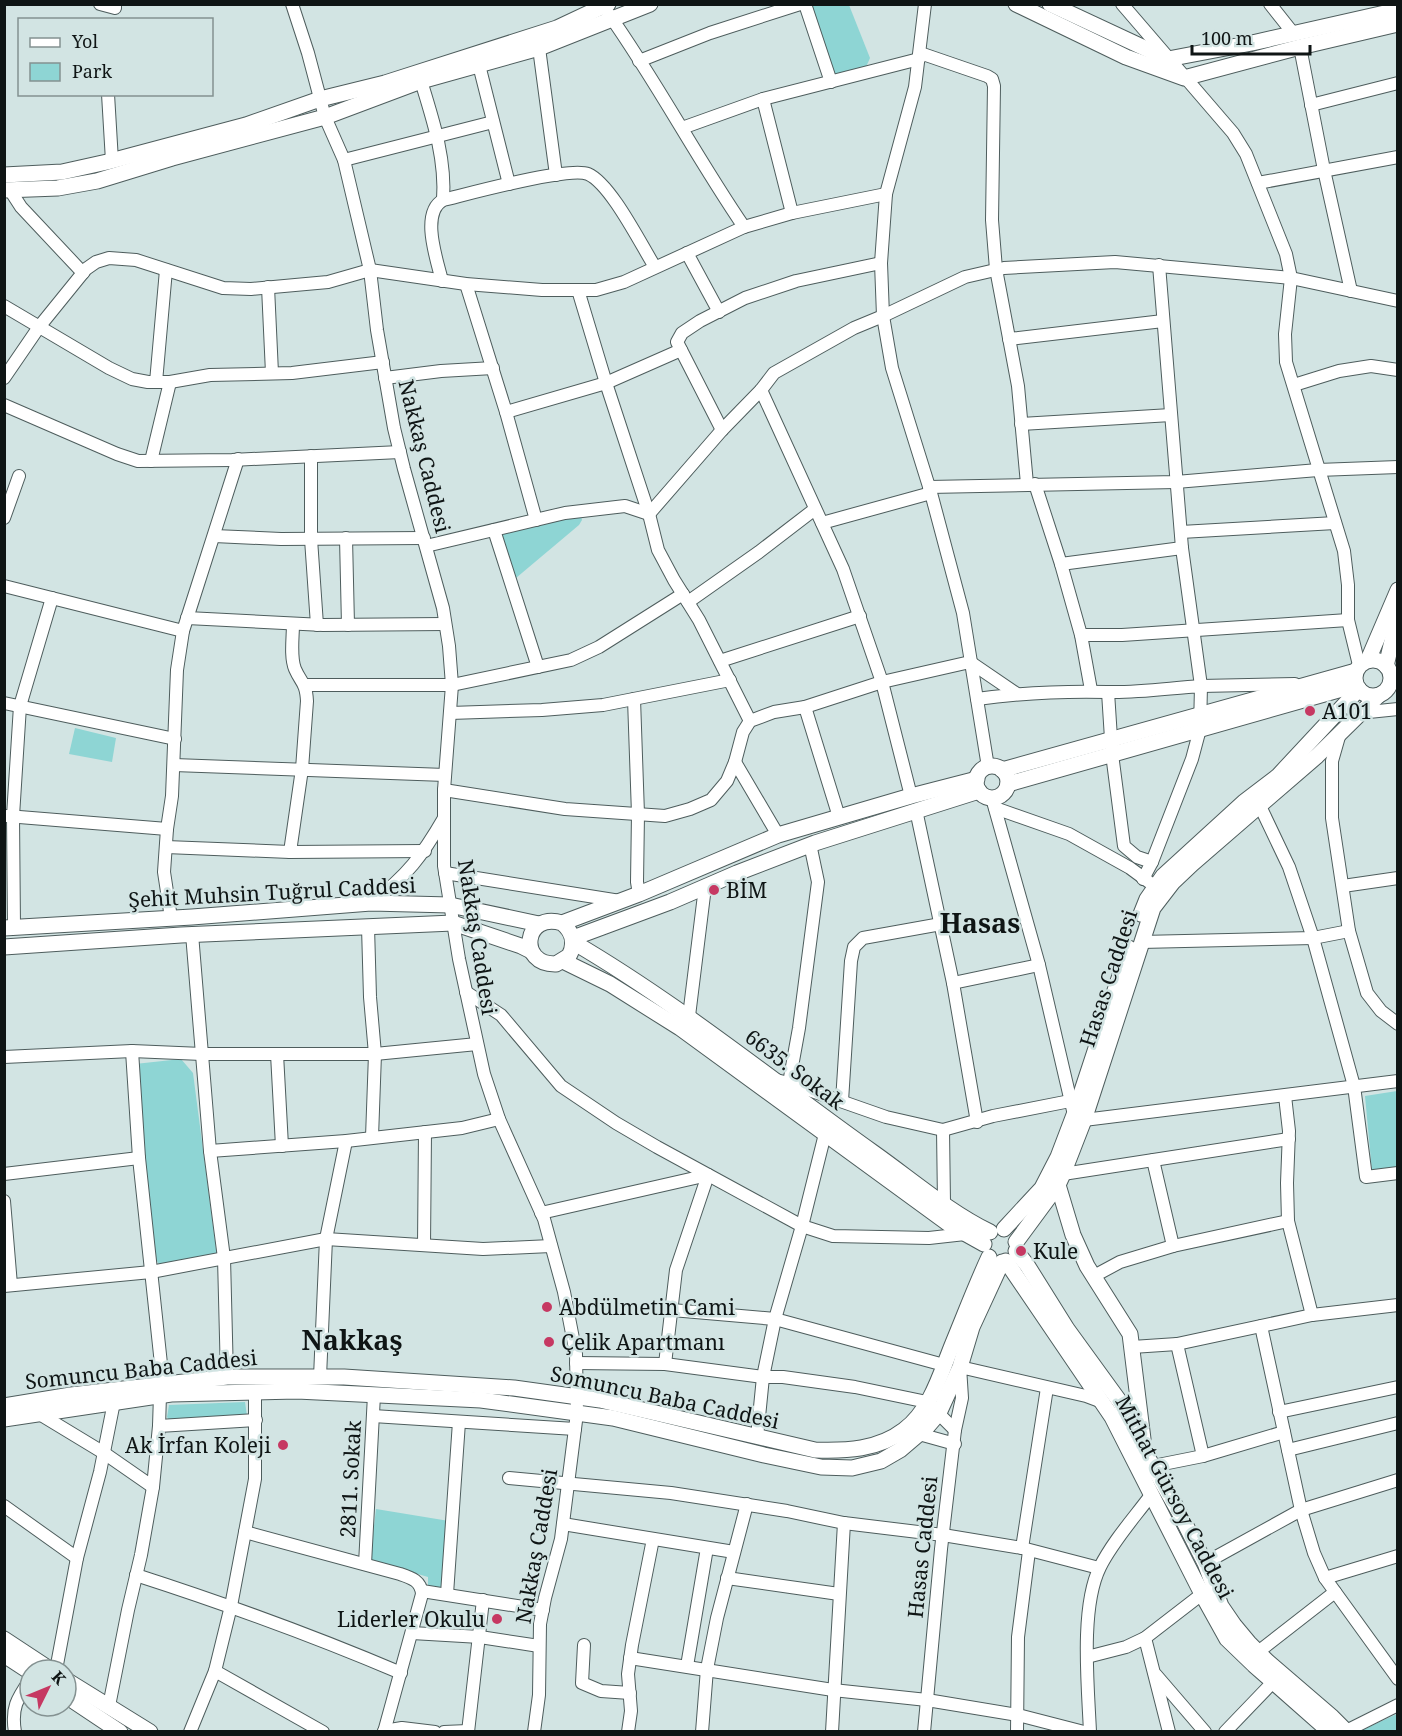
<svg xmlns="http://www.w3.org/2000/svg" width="1402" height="1736" font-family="'Noto Serif',serif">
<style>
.green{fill:#8ed5d4}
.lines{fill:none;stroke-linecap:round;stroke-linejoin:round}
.minor-casing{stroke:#4e5d5d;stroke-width:14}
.major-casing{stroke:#4e5d5d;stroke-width:17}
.minor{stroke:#fff;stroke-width:12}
.major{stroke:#fff;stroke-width:15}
.poi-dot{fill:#c63862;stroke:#d2e4e3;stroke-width:2}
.labels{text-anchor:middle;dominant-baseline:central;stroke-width:5;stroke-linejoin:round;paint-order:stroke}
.street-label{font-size:21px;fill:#0f1515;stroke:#d2e4e3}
.poi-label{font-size:21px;fill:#0f1515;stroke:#d2e4e3;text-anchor:start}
.district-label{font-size:27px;font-weight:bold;fill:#0f1515;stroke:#d2e4e3}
</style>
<rect width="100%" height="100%" fill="#d2e4e3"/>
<g class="green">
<path d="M810 5H849L870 58 866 67 834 78Z"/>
<path d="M577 514 581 516 582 520 579 525 516 578 501 534Z"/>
<path d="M75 728 116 738 112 762 69 754Z"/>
<path d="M181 1059 193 1073 217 1257 160 1266 155 1258 135 1064Z"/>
<path d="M1397 1091V1168L1372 1172 1365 1096Z"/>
<path d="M245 1402 247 1416 170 1421 167 1417 169 1405Z"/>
<path d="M376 1509 449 1521 446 1590 428 1589V1577L370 1560Z"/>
<path d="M1397 1714V1731H1360Z"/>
</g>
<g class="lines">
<g class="minor-casing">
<g id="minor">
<path d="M100 4 115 8V4"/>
<path d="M292 4 308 53 325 117 344 160 370 270 377 330 394 428 404 469 443 608 449 646 452 685 444 790V866L459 959 484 1074 499 1119 544 1219 564 1292 576 1354 577 1413 561 1539 545 1598 540 1624 539 1695 534 1732"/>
<path d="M805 4 831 82"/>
<path d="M925 4 915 87 886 194 881 263 883 316 892 368 931 493 963 613 988 767"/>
<path d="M1122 4 1233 133 1246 154 1286 254 1291 278 1285 334 1286 362 1344 551 1348 585V620L1359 665"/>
<path d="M1270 4 1293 33"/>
<path d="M608 13C657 82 696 157 744 227"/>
<path d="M1300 47 1324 170 1351 291"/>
<path d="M539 48 556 175"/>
<path d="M920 53 987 76 992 79 994 86 992 220 996 269 1018 386 1027 484"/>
<path d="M639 61 710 33 800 4"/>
<path d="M479 65 509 184"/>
<path d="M421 81C433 120 446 159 443 200"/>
<path d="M108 94 112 161"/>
<path d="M763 99 792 213"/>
<path d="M1311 105 1398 83"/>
<path d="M682 128 763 99 919 59"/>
<path d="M344 160 493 122"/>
<path d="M1258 183 1398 157"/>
<path d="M10 190 21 207 83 273"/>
<path d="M687 253 719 312"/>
<path d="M1159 265 1182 548 1201 686 1295 684"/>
<path d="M442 281C437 260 420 213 443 200 468 194 569 166 588 174 611 184 641 245 655 267"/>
<path d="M466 284 506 412 536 520"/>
<path d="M268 287 272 373"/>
<path d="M578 290 606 383 649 514 658 550 674 580 699 620 750 721"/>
<path d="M4 306 109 368 132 379 148 382H170L210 375 292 373 383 362"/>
<path d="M1009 339 1163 321"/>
<path d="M4 378 39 327 86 269 96 262 109 258 136 260 223 288 251 289 328 282 370 270 466 284 542 290H596L624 282 744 227 792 213 886 194"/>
<path d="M385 378 441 371 493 368"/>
<path d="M156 382 166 270"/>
<path d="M1294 385 1339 371 1371 366 1398 370"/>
<path d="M761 390 843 569 882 682 911 796"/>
<path d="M4 405 117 454 138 461 232 460 400 452"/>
<path d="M506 412 606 383 681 350"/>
<path d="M1021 424 1171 415"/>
<path d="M722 430 677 342 682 333 700 321 745 298 796 281 881 263"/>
<path d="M311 456V539L317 625"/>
<path d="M151 461 170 382"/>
<path d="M1035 484 1061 564 1081 635 1091 690"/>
<path d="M929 487 1176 482 1318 470 1398 467"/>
<path d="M4 518 19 476"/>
<path d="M822 523 931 493"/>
<path d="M494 530 538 667"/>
<path d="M1181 532 1335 523"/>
<path d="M214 536 281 539 424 538"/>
<path d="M346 538 348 625"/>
<path d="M426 546 565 513 625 506 649 514 722 430 761 390 774 373 854 328 883 316 965 277 1004 268 1115 262 1291 278 1398 301"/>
<path d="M1061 564 1182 548"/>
<path d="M4 586 183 631"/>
<path d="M688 602 759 552 815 509"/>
<path d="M187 618 323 625 445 624"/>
<path d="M1081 635H1122L1348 620"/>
<path d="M720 661 860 616"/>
<path d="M305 685H452L571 660 599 647 683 594"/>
<path d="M1108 692 1112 754 1124 846 1137 857 1152 862"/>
<path d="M634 699 638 814 637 882 639 894"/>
<path d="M977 699C1020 693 1063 691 1107 692 1138 693 1170 688 1201 686L1200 729 1192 759 1152 862 1143 879"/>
<path d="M4 703 175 739"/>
<path d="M805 707 839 817"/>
<path d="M450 713 542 710 603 705 730 680"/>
<path d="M1359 713 1398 709"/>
<path d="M1340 733 1332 761V818L1349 931 1367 993 1381 1011 1398 1024"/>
<path d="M735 762 778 835"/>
<path d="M174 765 445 775"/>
<path d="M444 790 565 809 665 816 690 809 711 800 727 781 735 762 743 732 750 721 774 712 805 707 882 682 970 662 1017 694"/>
<path d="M992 798 1039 965 1074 1115 1084 1120 1398 1081"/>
<path d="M1259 804 1289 867 1313 938 1354 1086 1366 1177 1398 1173"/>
<path d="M995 808 1069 834 1130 868 1149 882"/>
<path d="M916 810 953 983 977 1122"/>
<path d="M7 816 167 829"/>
<path d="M166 847 290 852 425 851"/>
<path d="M290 852 302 769 307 701C306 682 301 683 295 669 290 657 293 637 293 624"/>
<path d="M445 873 620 901"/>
<path d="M1343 886 1398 878"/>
<path d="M371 903C407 876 422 856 444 818"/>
<path d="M171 918 164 872 167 829 172 796 177 670 183 631 238 459"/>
<path d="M14 927 13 816 20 706 52 598"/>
<path d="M368 927 370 997 375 1054 372 1137"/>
<path d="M192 934 210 1151 224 1258 227 1377"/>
<path d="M1141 942 1313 938 1349 931"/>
<path d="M953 983 1039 965"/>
<path d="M466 992 501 1015 561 1086 616 1123 657 1147 802 1226 833 1236 929 1238 965 1234"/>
<path d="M689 1016 705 887"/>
<path d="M277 1054 282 1146"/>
<path d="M4 1057 132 1051 202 1054H375L477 1044"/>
<path d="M776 1080 789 1083 886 1117 943 1130 993 1116 1070 1101"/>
<path d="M789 1083 799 1028 818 882 810 844"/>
<path d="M1285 1096 1289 1131 1287 1183 1288 1221 1312 1315"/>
<path d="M842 1101 851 961 854 947 863 938 941 924"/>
<path d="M943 1130 944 1203"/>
<path d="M210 1151 346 1141 462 1128 499 1119"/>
<path d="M4 1174 139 1158"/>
<path d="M1063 1174 1289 1139"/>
<path d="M4 1201 11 1285"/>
<path d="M541 1213 708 1175"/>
<path d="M424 1245 425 1132"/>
<path d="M1173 1246 1288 1221"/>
<path d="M1094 1276 1120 1262 1173 1246 1153 1160"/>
<path d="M4 1286 151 1272 326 1239 483 1249 551 1246"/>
<path d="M672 1310 775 1319 944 1365"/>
<path d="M1261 1326 1301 1510 1314 1553 1325 1578 1398 1679"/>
<path d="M1177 1344 1203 1456"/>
<path d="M1132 1347 1177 1344 1312 1315 1398 1305"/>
<path d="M576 1363 665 1364 763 1377H783L855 1387 927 1402 955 1430"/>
<path d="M665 1364 676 1270 708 1175"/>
<path d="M320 1377 326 1239 346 1141"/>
<path d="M1279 1412 1398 1387"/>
<path d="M38 1413 104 1453 153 1487"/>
<path d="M373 1416 575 1429"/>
<path d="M159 1426 256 1420"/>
<path d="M919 1434 955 1444"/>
<path d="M757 1437 763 1377 775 1319 802 1226 825 1134"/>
<path d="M1288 1450 1398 1423"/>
<path d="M1153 1466 1203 1456 1284 1432"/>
<path d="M509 1478 671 1493 787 1511 844 1523 943 1535 1022 1548 1099 1568"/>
<path d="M4 1506 77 1558"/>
<path d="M563 1524 734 1552"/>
<path d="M245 1532 400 1574C412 1578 421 1581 422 1594L384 1732"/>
<path d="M1022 1548 1047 1388"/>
<path d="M1205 1563 1301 1510 1398 1480"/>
<path d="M365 1564 374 1395"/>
<path d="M136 1575C226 1604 314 1636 401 1673"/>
<path d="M727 1578 839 1594"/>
<path d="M1325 1578 1398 1556"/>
<path d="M422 1591 543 1610"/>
<path d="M447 1594 459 1422"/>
<path d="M412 1633 480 1637 539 1646"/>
<path d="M1145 1638 1169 1732"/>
<path d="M584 1645 582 1683 601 1691 630 1693"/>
<path d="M1258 1652 1335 1592"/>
<path d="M1087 1657 1126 1647 1145 1638 1202 1594"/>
<path d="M630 1658 833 1690 927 1700 1018 1715 1084 1732"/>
<path d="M687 1666 707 1548"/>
<path d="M56 1670 77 1558 100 1472 114 1402"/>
<path d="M215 1671 323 1732"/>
<path d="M1156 1675 1205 1732"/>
<path d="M109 1706 128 1610 141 1555 153 1487 159 1426 161 1364 139 1158 132 1051"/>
<path d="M384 1731 402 1728 435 1732"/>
<path d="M1346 1731 1398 1705"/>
<path d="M15 1732C11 1708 17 1699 30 1680"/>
<path d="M190 1732 215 1671 231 1606 245 1532 255 1479V1392"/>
<path d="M444 1732 468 1731"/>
<path d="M468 1732 483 1600"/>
<path d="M628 1732 631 1711 628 1674 632 1645 653 1539"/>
<path d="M702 1732 707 1669 717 1618 747 1504"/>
<path d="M832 1732 844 1523"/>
<path d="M924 1732 941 1549 955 1430 962 1398 960 1367 1086 1396 1102 1402"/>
<path d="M1017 1732 1018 1637 1029 1551"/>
<path d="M1090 1732C1088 1686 1080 1607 1100 1567 1113 1541 1134 1518 1151 1495"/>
<path d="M1225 1732 1274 1681"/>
</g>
</g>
<g class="major-casing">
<g id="major">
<path d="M1016 4 1126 57 1184 78 1300 47 1398 24"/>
<path d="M1050 4 1168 59 1252 43 1398 10"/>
<path d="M4 175 62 172 107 162 246 125 320 99 385 83 557 28 608 4"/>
<path d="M4 190 58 188 97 181 172 158 325 117 421 81 539 48 650 4"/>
<circle cx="1373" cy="678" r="18"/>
<path d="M1368 660 1398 590"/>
<path d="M1386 666 1398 616"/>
<circle cx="992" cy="782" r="16"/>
<path d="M1002 770 1356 671"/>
<path d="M1008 784 1356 685"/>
<path d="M1141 914 1147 899 1163 876 1244 802 1278 776 1359 689"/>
<path d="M562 923C573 932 576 943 569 956L556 964C517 965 524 911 562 923L639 894 778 835 911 796 977 779"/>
<path d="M4 928 192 917 371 903 450 905 539 924"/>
<path d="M573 938 670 902 737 873 815 843 979 791"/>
<path d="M573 942C679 1004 774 1082 874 1153 912 1180 949 1212 990 1232"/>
<path d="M4 947 181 935 453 923 521 946 531 951"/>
<path d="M563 961 610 984 680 1028 950 1225 984 1244"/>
<path d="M1058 1185 1073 1235 1087 1266 1130 1334 1143 1439"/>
<path d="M1004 1229 1042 1188 1058 1157 1074 1115 1129 948"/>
<path d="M1016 1242 1058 1185 1063 1174 1084 1120 1153 908 1173 882 1192 864 1317 756 1379 695"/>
<path d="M1016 1251 1027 1265 1067 1329 1120 1402 1144 1451 1179 1512 1205 1563 1221 1606 1234 1625 1249 1643 1268 1662 1332 1717 1347 1732"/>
<path d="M1006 1261 1112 1417 1202 1594 1227 1639 1254 1665 1330 1732"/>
<path d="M4 1406 71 1395 227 1377H344L514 1388 600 1400 815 1450C846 1451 878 1450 904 1430 931 1410 941 1372 953 1343 965 1314 976 1285 989 1257"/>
<path d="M4 1419 171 1394 297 1391 481 1400 613 1418 764 1455 821 1467 852 1468 881 1461 900 1450 927 1427 939 1413 960 1367 972 1327 1002 1262"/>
<path d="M4 1639 51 1670"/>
<path d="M4 1655 30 1672"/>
<path d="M66 1680 150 1732"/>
<path d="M66 1696 120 1732"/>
</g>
</g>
<use href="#minor" class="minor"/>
<use href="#major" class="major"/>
</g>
<g class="poi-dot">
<circle cx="1310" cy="711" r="6"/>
<circle cx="714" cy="890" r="6"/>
<circle cx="1021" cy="1251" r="6"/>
<circle cx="547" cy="1307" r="6"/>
<circle cx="549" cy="1342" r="6"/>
<circle cx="283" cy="1445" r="6"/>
<circle cx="497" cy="1619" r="6"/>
</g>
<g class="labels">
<g class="street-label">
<text transform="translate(425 456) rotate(76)">Nakkaş Caddesi</text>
<text transform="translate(272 892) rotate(-3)">Şehit Muhsin Tuğrul Caddesi</text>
<text transform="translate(478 937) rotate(81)">Nakkaş Caddesi</text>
<text transform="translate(1108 978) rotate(-72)">Hasas Caddesi</text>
<text transform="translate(795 1069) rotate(37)">6635. Sokak</text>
<text transform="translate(141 1369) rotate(-6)">Somuncu Baba Caddesi</text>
<text transform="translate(665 1397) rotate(12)">Somuncu Baba Caddesi</text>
<text transform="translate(350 1479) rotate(-87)">2811. Sokak</text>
<text transform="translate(1175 1497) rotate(62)">Mithat Gürsoy Caddesi</text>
<text transform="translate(536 1546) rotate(-80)">Nakkaş Caddesi</text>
<text transform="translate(922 1547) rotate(-84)">Hasas Caddesi</text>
</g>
<g class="poi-label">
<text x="1322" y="711">A101</text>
<text x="726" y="890">BİM</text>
<text x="1033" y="1251">Kule</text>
<text x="559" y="1307">Abdülmetin Cami</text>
<text x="561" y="1342">Çelik Apartmanı</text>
<text x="271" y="1445" text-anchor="end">Ak İrfan Koleji</text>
<text x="485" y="1619" text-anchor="end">Liderler Okulu</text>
</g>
<g class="district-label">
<text x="980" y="922">Hasas</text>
<text x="352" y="1339">Nakkaş</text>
</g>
</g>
<rect width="1402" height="1736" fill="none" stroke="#0f1515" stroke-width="12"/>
<rect x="18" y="18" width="195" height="78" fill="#d2e4e3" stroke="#849191" stroke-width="1.5"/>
<rect x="30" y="38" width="30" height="9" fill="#ffffff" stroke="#849191" stroke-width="1.5"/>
<text x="72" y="48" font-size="18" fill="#0f1515">Yol</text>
<rect x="30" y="63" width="30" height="18" fill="#8ed5d4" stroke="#849191" stroke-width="1.5"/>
<text x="72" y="78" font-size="18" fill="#0f1515">Park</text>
<g transform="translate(48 1688) rotate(47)"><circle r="28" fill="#d2e4e3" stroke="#849191" stroke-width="1.5"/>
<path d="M0-4.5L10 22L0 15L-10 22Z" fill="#c63862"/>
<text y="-9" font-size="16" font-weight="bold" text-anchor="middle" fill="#0f1515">K</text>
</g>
<path d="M1192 45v9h118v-9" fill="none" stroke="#0f1515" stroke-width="3"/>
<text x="1201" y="45" font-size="18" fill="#0f1515" stroke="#d2e4e3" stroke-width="4.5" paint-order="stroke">100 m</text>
</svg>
